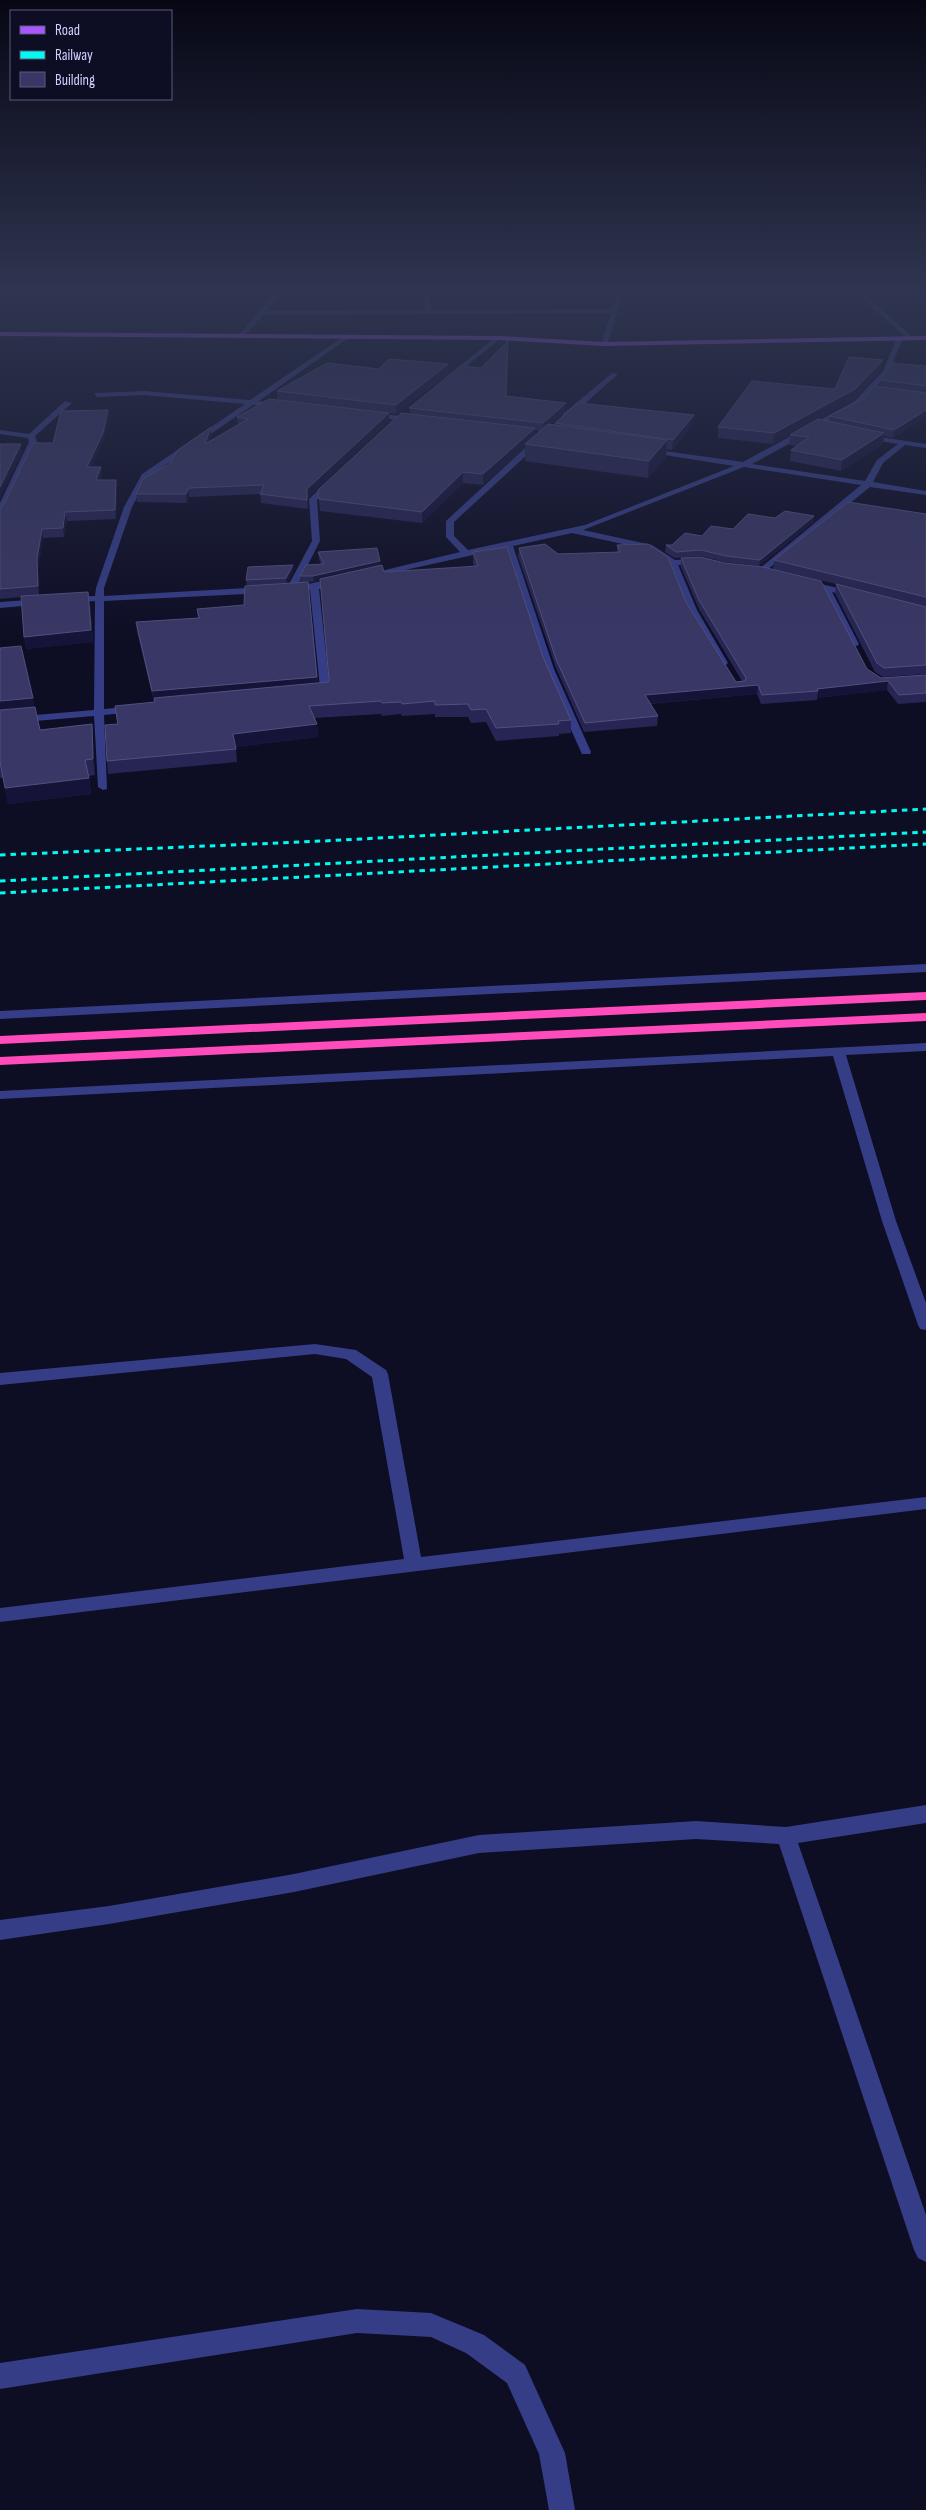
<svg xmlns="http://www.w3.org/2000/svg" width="926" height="2510" font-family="'Sofia Sans Condensed',sans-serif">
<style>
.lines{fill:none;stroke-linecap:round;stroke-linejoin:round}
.minor{fill:#353d86;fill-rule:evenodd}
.major{fill:#a857ff;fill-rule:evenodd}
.highway{fill:#ff4bbb;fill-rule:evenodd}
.rail{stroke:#00fbf0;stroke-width:3;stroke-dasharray:5.5 5;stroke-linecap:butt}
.wall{fill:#272553;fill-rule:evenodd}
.shaded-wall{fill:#151438}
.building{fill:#393765;stroke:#51507e}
</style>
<rect width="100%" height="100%" fill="#0d0d24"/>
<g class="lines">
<g class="minor">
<path d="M276 291H283L266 311 425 310 422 291H428L431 310 612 309 618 291H624L607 344 604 346 601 344 611 313 263 315 244 336H240V334Z"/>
<path d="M854 291H861L913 338V340H909Z"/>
<path d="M346 335 351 336 259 401 285 405 284 407 253 405 148 477 132 507 104 588V596L265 587 269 590 265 593 104 601V709L135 706 140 709 135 712 104 715 107 789 103 790 98 787 94 716 0 724V718L94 710 95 601 70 603 65 600 70 597 95 596 96 588 124 507 142 474 245 404 144 395 97 397 94 393 144 391 250 400Z"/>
<path d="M496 337 501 338 449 380H445V378Z"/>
<path d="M899 338 902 340 889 372 861 405 752 464 865 481 877 460 898 444 861 438V434L926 444V448L905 445 883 463 873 482 926 491V495L870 487 762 574 759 573V569L861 485 744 467 583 530 652 545 675 560 704 559V563L701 564 678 565 697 610 728 663 726 665H720L687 610 669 564 646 549 572 533 513 546 554 669 591 752 590 754H582L581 752 544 669 505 548 364 579 360 576 460 552 446 537V521L536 438 543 440 454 522V536L468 550 585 525 734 466 646 452 642 450 643 448 743 462 855 401 883 371 896 340Z"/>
<path d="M612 373 618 374 569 418H563V414Z"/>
<path d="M65 401 72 403 35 436 37 442 4 512 0 514V503L29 442 28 438 0 434V430L29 434Z"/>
<path d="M368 412 415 418 419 420 415 422 365 416 364 414Z"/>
<path d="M330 479 337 481 317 500 320 541 297 586 339 578 343 581 319 589 330 691C325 696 313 697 308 692L310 690 320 688 310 590 288 592 284 589 288 586 312 541 309 499Z"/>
<path d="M805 580 858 593V597L855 598 832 592 859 644 857 646 849 644 821 590 802 585 801 583Z"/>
<path d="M42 599 45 600V604L0 608V602Z"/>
<path d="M926 964V972L0 1019V1011Z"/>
<path d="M926 1043V1051L846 1055 896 1221 926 1303V1330L920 1329 918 1325 882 1221 833 1056 0 1099V1091Z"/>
<path d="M315 1344 356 1350 386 1370 388 1374 421 1557 926 1497V1509L0 1622V1608L404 1559 372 1377 346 1359 315 1354 0 1385V1373Z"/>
<path d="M926 1805V1823L798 1843 926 2215V2262L918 2258 914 2250 779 1844 696 1839 479 1853 294 1892 109 1924 0 1940V1920L109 1906 294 1874 479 1835 696 1821 786 1827Z"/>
<path d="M357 2309 431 2313 484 2335 525 2365 565 2453 575 2510H549L539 2454 507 2383 466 2353 431 2337 357 2333 0 2389V2363Z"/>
</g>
<path class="major" d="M0 332 498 336 604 342 926 336V340L604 346 498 340 0 336Z"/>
<g class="highway">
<path d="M926 992V1000L0 1044V1036Z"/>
<path d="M926 1013V1021L0 1065V1057Z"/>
</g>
<g class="rail">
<path d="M0 855 323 841 926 809"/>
<path d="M0 881 926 832"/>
<path d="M0 893 926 844"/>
</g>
</g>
<g class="wall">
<path d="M926 366V417L893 438 884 436 883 444 841 471 790 461 791 450 796 446 789 445 790 435 829 422V416L863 399 879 387 880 380Z"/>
<path d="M379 369 449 373 396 414 389 413V421L308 498V509L261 503 260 494 189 497 187 503 137 502 136 494 211 427V436L209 441 238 425 237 417 277 400V391Z"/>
<path d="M881 370 854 400 773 444 718 438V427L835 389Z"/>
<path d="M506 396 566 411 550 424 555 425V423L694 415 693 425 672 450 666 449V457L648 478 525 461V447L483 485 463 483 422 523 320 511 318 490 410 413 409 408ZM535 430 540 431 535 436Z"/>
<path d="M108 410 109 418 103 441 92 467H101L102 476 100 480H116L117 488 116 519 67 521 64 537 43 538 38 568 39 595 90 603 93 642 26 649 24 637 21 597 0 599V507L4 504Z"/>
<path d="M926 514V674L883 677 875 672 835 593 836 584 773 569 774 560Z"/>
<path d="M814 516 813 522 759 566 725 562 700 556 675 558 665 552 666 545H672L702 536 733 529 775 518Z"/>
<path d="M617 545 686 602 736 682 742 681 699 609 681 567V558L881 678 926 675V702L898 704 887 690 817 698V700L761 704 757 694 650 704 658 716 657 726 584 732 556 668 518 556 519 548 558 554 617 552Z"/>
<path d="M318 552 380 561V566L384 572 474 567 473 564V552L543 657 571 720V733L559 734V736L496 741 486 722 471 723 468 717H435V714L402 716 401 714 382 716 381 714 315 718 317 724 318 737 236 747 237 762 108 774 107 761 117 724 115 706 155 702H154L137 632 136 622 198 618 197 609 244 605 247 586 246 580 293 572 287 583H300V576L321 565 319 559ZM321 581 329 681 328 682 318 683 308 582Z"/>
<path d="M0 648 33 698 34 707 40 730 92 724 93 739 95 775 89 776 91 794 8 804 3 778H0Z"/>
</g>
<g class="shaded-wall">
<path d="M883 360 881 370 854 400 773 444 774 433Z"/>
<path d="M448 364 449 373 396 414V405Z"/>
<path d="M566 403V411L542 431 543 423Z"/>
<path d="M108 410 109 418 103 441 88 476 87 467Z"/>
<path d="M926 410V417L893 438 894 430Z"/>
<path d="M389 413V421L308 498V509L307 489Z"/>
<path d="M694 415 693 425 672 450 673 440Z"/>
<path d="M211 427V436L205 452V444Z"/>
<path d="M535 428V438L525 444V447L483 485V474Z"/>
<path d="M884 433 883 444 841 471 842 460Z"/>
<path d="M667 440 666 457 648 478 649 461Z"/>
<path d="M21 444 22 452 0 499V487Z"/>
<path d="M101 467 102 476 97 489 96 480Z"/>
<path d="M463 472V483L422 523V512Z"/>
<path d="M116 480 117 488 116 519 115 510Z"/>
<path d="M189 488V497L187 503 186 494Z"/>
<path d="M65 512 67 521 64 537 63 528Z"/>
<path d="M814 516 813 522 759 566 760 560Z"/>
<path d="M42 529 43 538 38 568 39 596 37 559Z"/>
<path d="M380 561V568L314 582 313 576Z"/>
<path d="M293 565V572L287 584 286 578Z"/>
<path d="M88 592 93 642 26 649 24 637Z"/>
<path d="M317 677 318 687 154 698 155 702H154L152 691Z"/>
<path d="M888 681 887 690 817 698 818 691 817 689Z"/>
<path d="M758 685 757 694 644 704 645 695Z"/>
<path d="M33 698 35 713 0 716V701Z"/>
<path d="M92 724 93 739 95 775 93 759Z"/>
<path d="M317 724 318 737 234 747 233 734Z"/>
<path d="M89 778 91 794 8 804 5 788Z"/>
</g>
<g class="building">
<path d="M508 341 506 396 566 403 543 423 409 408 461 366 481 368Z"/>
<path d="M849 357 883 360 855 389 774 433 718 427 752 381 835 389Z"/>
<path d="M389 359 448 364 396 405 277 391 327 363 379 369Z"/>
<path d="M892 363 926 366V386L880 380Z"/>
<path d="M874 386 926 393V410L894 430 829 416 863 399Z"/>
<path d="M269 399 389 413 307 489V500L260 494 264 485 189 488 186 494H136L143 479 169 464 178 450 211 427 205 444 248 419 237 417Z"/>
<path d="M578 403 694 415 673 440 555 423Z"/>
<path d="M108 410 103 433 87 467H101L96 480H116L115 510 65 512 63 528 42 529 37 559 38 586 0 589V507L4 504 33 443H53L61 411Z"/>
<path d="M401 413 535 428 483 474 463 472 422 512 319 499 318 490Z"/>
<path d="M818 419 884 433 842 460 791 450 809 437 790 435Z"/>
<path d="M548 424 667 440 649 461 525 444Z"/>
<path d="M0 444H21L0 487Z"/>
<path d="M848 502 926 514V597L774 560Z"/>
<path d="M785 511 814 516 760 560 726 556 701 550 676 552 666 545H672L685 533 702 536 711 526 733 529 748 514 775 518Z"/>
<path d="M545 544 558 554 620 552 617 545 648 544 668 557 686 602 736 682 745 681 746 678 699 600 681 558 700 557 725 563 763 567 821 581 867 669 881 678 926 675V693L899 695 888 681 817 689 818 691 762 695 758 685 645 695 658 716 585 723 556 659 519 548Z"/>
<path d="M507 547 543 657 571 720 558 721 559 724 496 728 486 709 471 710 468 704 435 705V701L402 704 401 702 382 703 381 701 309 706 317 724 233 734 236 749 107 761 105 725 118 724 115 706 155 702 154 698 328 682 329 680 320 579 382 565 384 572 478 566 473 552Z"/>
<path d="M377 548 380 561 313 576H300L306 565 324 564 318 552Z"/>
<path d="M293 565 286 578 246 580 248 567Z"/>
<path d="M308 582 317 677 152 691 136 622 199 618 197 609 244 605 245 586Z"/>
<path d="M836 584 926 607V665L884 668 877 663Z"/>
<path d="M88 592 91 630 24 637 21 596Z"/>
<path d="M21 646 33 698 0 701V648Z"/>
<path d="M35 707 40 730 92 724 93 759 85 760 89 778 5 788 0 762V710Z"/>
</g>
<linearGradient id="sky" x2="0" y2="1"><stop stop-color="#070714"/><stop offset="0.45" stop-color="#2f3550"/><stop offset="1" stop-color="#2f3550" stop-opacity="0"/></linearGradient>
<rect width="926" height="643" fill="url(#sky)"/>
<rect x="10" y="10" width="162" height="90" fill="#0d0d24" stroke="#5b5b7c"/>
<rect x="20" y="26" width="25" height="8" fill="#a857ff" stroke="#5b5b7c"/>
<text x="55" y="35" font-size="15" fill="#d0d1ff">Road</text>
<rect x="20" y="51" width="25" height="8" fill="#00fbf0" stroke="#5b5b7c"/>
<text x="55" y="60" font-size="15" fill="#d0d1ff">Railway</text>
<rect x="20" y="72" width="25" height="15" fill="#393765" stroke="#5b5b7c"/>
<text x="55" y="85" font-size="15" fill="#d0d1ff">Building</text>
</svg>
